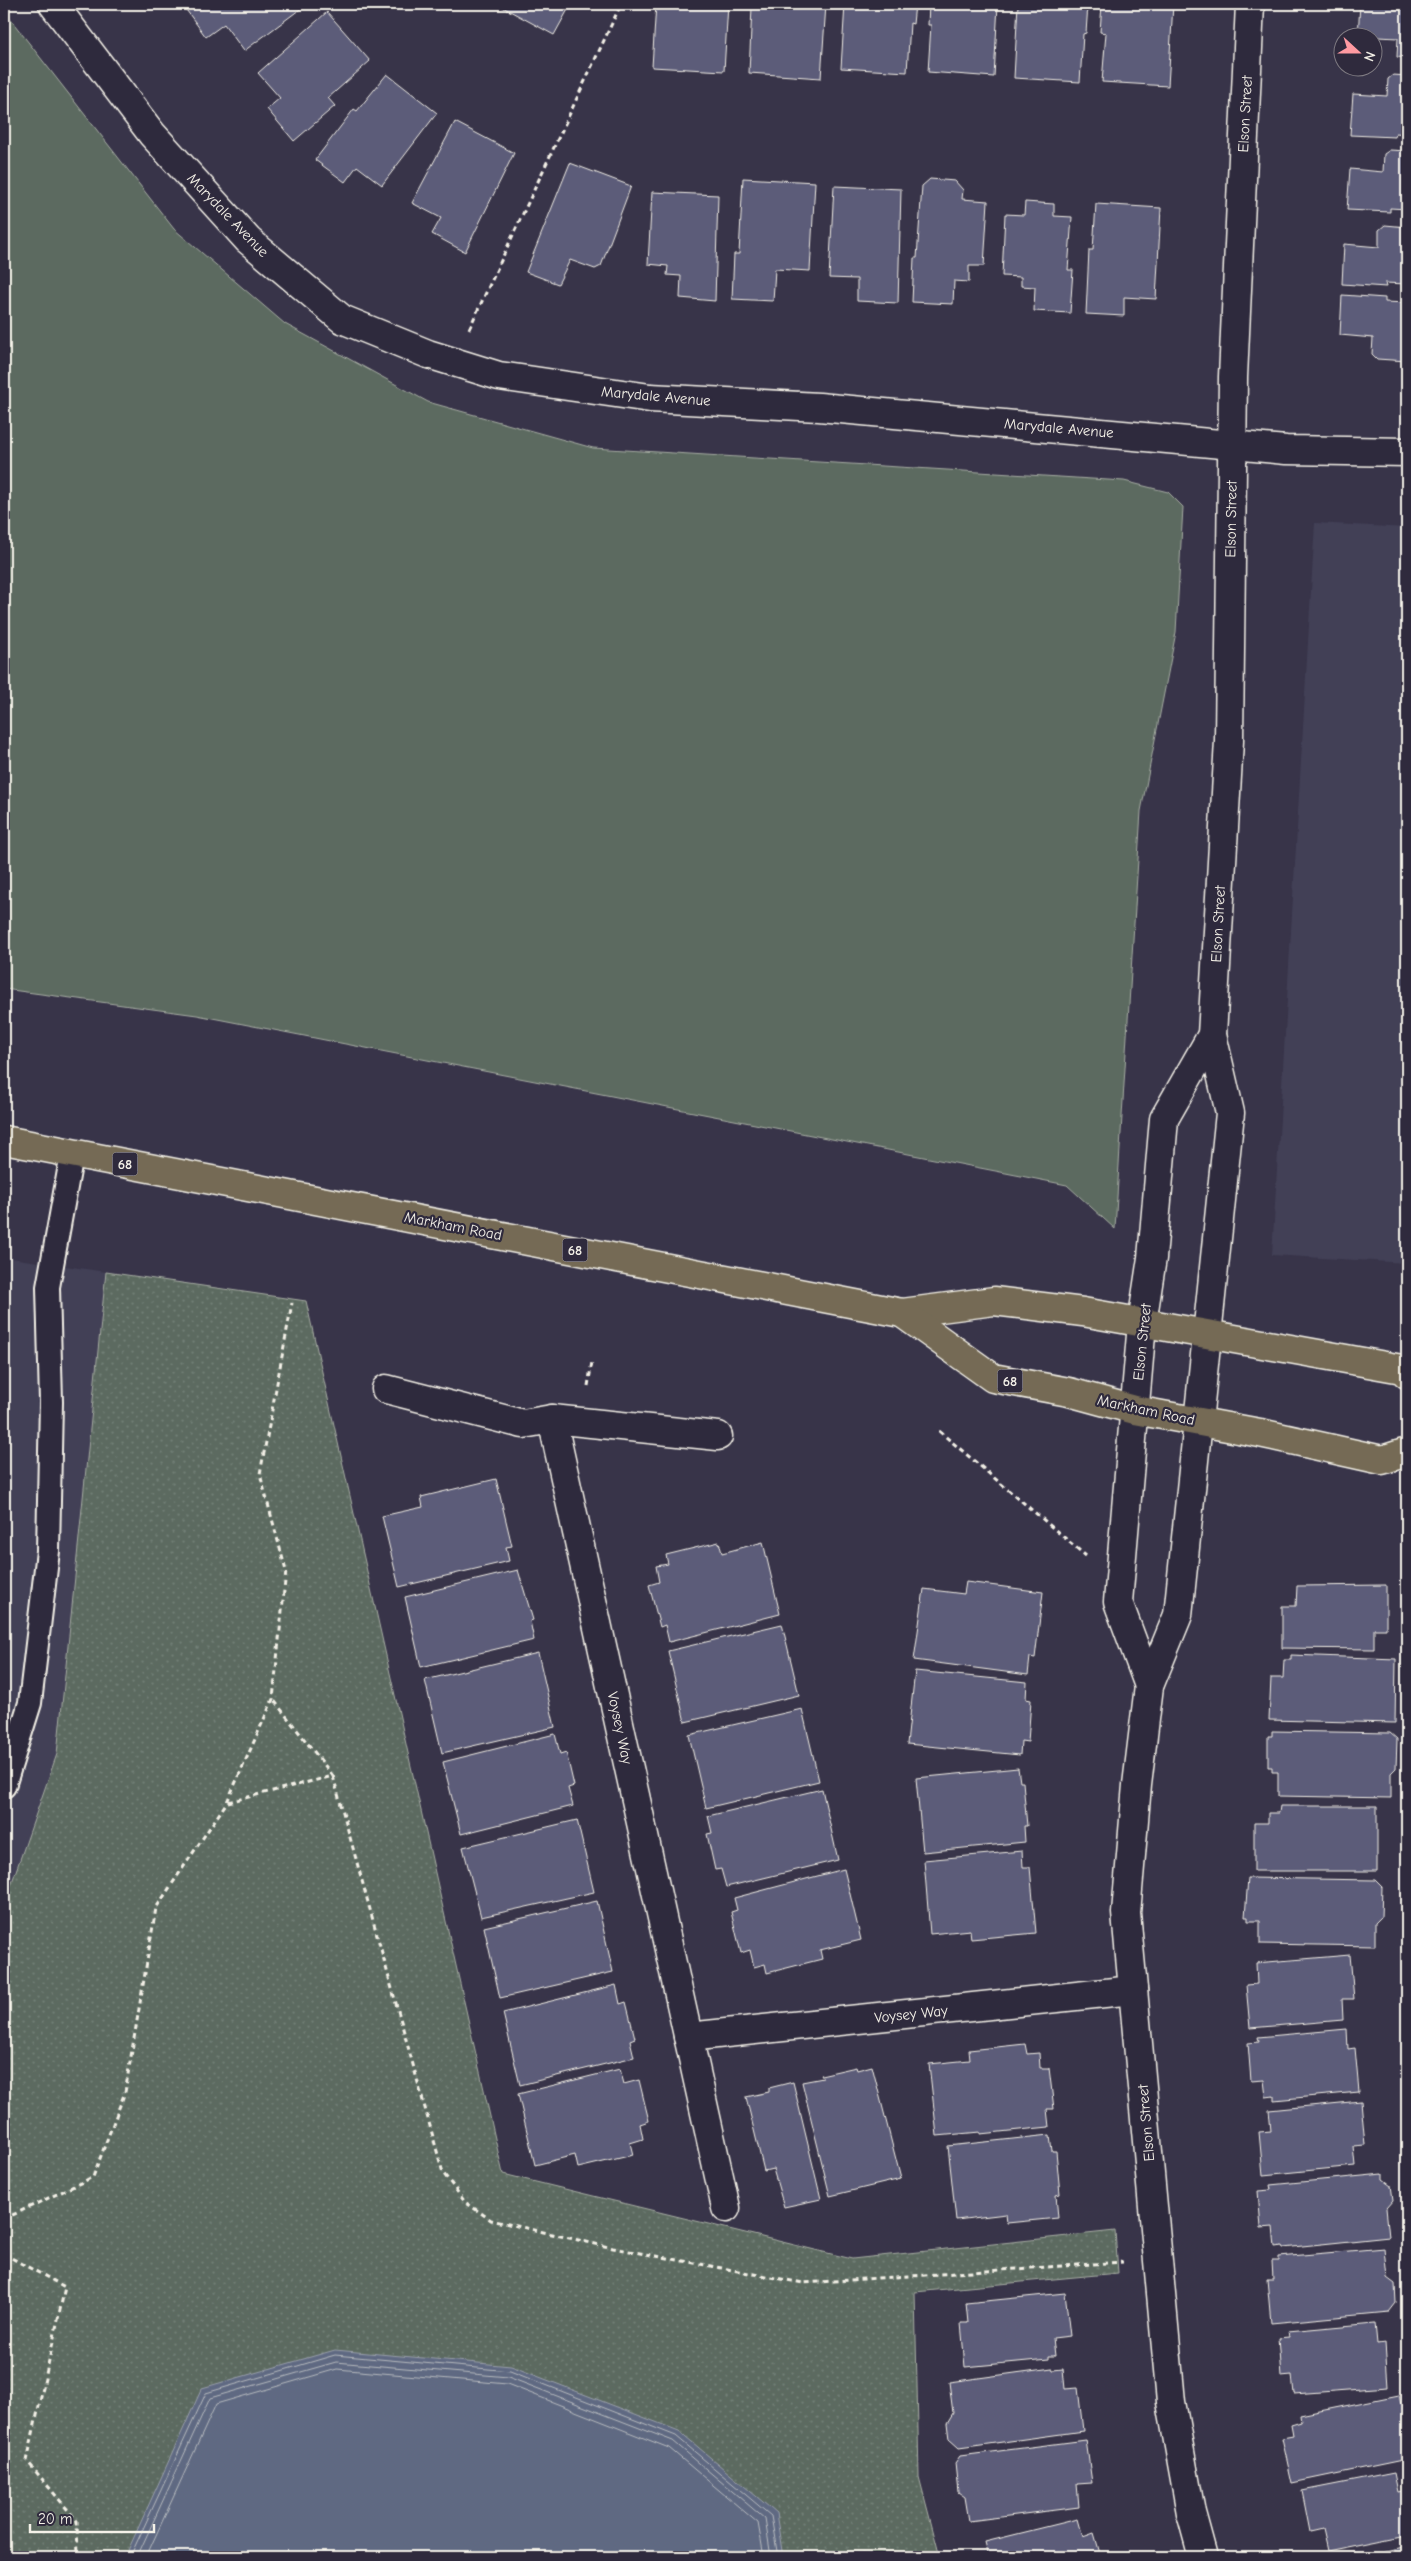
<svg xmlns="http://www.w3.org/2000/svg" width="1411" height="2561" font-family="'Comic Neue',sans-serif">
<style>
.built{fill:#424057}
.grass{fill:#5b6a60;stroke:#a8aea4}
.park{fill:url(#park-dots);stroke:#a8aea4}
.water{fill:#5e6982;stroke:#9a9fab}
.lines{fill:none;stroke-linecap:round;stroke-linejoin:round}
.shore{stroke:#b8bbbf;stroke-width:1}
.building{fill:#5b5b79;stroke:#f4f1e8}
.lane-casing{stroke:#f4f1e8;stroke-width:26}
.street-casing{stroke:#f4f1e8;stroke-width:31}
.secondary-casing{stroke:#f4f1e8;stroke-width:31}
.primary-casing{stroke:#f4f1e8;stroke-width:31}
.path{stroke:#f4f1e8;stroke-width:3;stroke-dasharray:5 4;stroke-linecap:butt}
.lane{stroke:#2f2a3d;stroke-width:22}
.street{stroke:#2f2a3d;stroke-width:28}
.secondary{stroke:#2f2a3d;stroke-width:28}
.primary{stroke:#746b55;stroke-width:28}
.labels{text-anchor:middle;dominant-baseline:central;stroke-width:4.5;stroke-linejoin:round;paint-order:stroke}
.shield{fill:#2f2a3d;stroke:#b9b5b5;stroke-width:1}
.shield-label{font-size:14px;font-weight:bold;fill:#f4f1e8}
.street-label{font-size:15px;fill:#f4f1e8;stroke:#2f2a3d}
</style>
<defs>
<pattern id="park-dots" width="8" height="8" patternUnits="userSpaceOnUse" patternTransform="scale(1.25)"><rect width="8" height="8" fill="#5b6a60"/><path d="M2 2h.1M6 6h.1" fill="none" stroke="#738077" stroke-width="1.8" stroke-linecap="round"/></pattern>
</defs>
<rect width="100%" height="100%" fill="#383449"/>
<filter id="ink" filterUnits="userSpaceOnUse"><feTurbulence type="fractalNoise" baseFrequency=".02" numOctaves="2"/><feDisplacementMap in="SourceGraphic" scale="10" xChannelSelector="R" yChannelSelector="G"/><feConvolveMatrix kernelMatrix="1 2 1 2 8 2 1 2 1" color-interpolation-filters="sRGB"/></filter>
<g filter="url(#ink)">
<g class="built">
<path d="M1315 523 1407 528V1263L1272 1255Z"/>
<path d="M4 1257 106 1272 57 1754 4 1905Z"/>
</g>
<path class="grass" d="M4 11 174 229 285 324 428 402 593 448 1124 481 1168 492 1183 507 1176 632 1141 811 1115 1229 1067 1185 197 1015 4 989Z"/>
<path class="park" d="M106 1272 306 1301 503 2174 852 2259 1115 2231 1118 2273 915 2292 919 2477 940 2557H4V1905L57 1754Z"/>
<path class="water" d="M335 2350 511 2366 679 2431 776 2513 783 2557H125L202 2388Z"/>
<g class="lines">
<g class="shore">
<path d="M130 2557 206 2393 335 2355 510 2371 676 2436 771 2516 778 2557"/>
<path d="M137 2557 210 2398 336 2362 508 2377 673 2441 765 2519 771 2557"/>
<path d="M146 2557 216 2404 337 2369 507 2384 669 2448 758 2523 764 2557"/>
</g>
</g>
<g class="building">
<path d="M188 4H307L244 51 224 24 206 37 184 7Z"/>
<path d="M497 4H571L554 35Z"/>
<path d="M656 4H728L724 71 652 67Z"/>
<path d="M748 4H826L821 78 749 73 752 7H748Z"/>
<path d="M845 4H915L913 24 910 23 907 72 841 68Z"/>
<path d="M929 4H998L994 77 928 72 931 25H928Z"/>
<path d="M1018 4H1088L1086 33 1083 34 1080 82 1014 78Z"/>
<path d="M1102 4H1173L1168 86 1102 82 1106 33 1100 32Z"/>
<path d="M1360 4H1407V58L1397 57 1398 38 1358 36Z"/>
<path d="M327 12 370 61 328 98 335 106 294 141 267 109 280 98 258 73Z"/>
<path d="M387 74 437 113 382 185 357 166 345 182 315 160 354 109 357 111Z"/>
<path d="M1393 75 1407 76V134L1396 133 1395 137 1350 135 1353 94 1387 96 1388 79Z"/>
<path d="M455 122 514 153 465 252 432 234 441 218 412 203Z"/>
<path d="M1390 150 1407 151V209L1390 208V212L1347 210 1350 169 1383 172 1384 154Z"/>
<path d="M570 163 631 186 601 266 595 269 570 260 558 284 526 272Z"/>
<path d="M743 178 815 182 810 271 775 269 773 301 732 299 734 254H739Z"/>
<path d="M930 179 955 181 963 190 962 199 988 201 984 266H969V282L954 281 953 304 912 302 914 258H917L922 186Z"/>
<path d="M834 186 901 189 898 303 857 301V279L829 278Z"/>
<path d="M652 192 718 195 715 301 680 298 681 276 667 275 668 266 648 264Z"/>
<path d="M1025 202 1054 204V216L1072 217 1068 270H1073L1070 313 1034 311 1035 287 1021 286V277L1002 276 1005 214 1024 215Z"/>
<path d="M1096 204 1161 208 1156 299 1124 297V316L1086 314 1089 250H1093Z"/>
<path d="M1385 225 1407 227V284L1385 283 1386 287 1342 284 1344 244 1379 247V230Z"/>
<path d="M1342 295 1385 298V302L1407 303V361L1377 359 1372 354 1373 338 1340 335Z"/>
<path d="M496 1479 512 1546 506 1547 509 1561 399 1587 382 1516 423 1507 421 1497Z"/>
<path d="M719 1542 722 1553 763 1542 780 1614 669 1642 665 1625 660 1627 649 1585 659 1582 656 1566 668 1564 666 1555Z"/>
<path d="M518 1570 533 1620 530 1621 534 1640 421 1667 405 1597Z"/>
<path d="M966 1582 1043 1592 1035 1658 1030 1657 1028 1675 914 1660 924 1589 964 1594Z"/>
<path d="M1386 1585V1629H1374V1649L1282 1648V1606H1296L1297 1586Z"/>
<path d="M782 1624 799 1695 685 1722 668 1651Z"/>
<path d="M538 1653 555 1727 442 1753 425 1680Z"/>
<path d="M1291 1655 1396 1659 1395 1723 1269 1720 1271 1678H1283L1284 1660H1291Z"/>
<path d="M915 1671 1027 1682 1026 1699 1031 1700 1028 1742 1021 1741 1020 1755 907 1744Z"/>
<path d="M802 1709 819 1781 706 1808 689 1735Z"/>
<path d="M1272 1731 1390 1733 1397 1739 1396 1768 1391 1773V1798L1278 1796V1772H1272V1767H1268V1736H1272Z"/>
<path d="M555 1734 560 1754 566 1752 574 1786 568 1788 573 1806 461 1834 443 1762Z"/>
<path d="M1018 1768 1020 1782H1023L1027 1826H1024L1025 1842 923 1852 916 1778Z"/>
<path d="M822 1789 838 1860 726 1887 721 1869 715 1870 707 1834 712 1833 708 1816Z"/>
<path d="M1280 1806H1377V1871H1254V1823H1268V1813H1279Z"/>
<path d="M577 1820 594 1892 481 1917 463 1847Z"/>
<path d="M1022 1851 1023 1867H1030L1036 1933 971 1939 970 1930 930 1934 924 1860Z"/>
<path d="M844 1869 861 1940 820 1950 822 1959 767 1973 765 1964 754 1967 750 1950 741 1953 731 1912 737 1910 734 1898Z"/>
<path d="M1248 1878 1375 1880 1382 1887 1381 1917 1375 1923V1946L1260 1944V1921H1248V1917H1245Z"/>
<path d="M597 1901 613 1972 500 1998 484 1927Z"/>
<path d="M1350 1955 1354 1999H1342L1343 2020 1250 2028 1246 1985 1257 1984 1256 1963Z"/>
<path d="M616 1985 620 2004 626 2002 635 2038 630 2040 634 2057 520 2085 503 2013Z"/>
<path d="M1347 2029 1348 2049 1355 2048 1359 2092 1274 2100V2096L1266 2097 1264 2080 1251 2081 1248 2043 1259 2042 1258 2037Z"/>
<path d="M1025 2044 1027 2054 1039 2053 1040 2068H1049L1054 2109H1047L1049 2127 980 2134V2132L937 2136 929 2064 970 2060 969 2050Z"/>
<path d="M872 2066 901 2179 830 2196 802 2082 823 2078 821 2075 856 2067 857 2070Z"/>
<path d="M620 2069 624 2084 639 2080 649 2121 640 2124 643 2139 630 2143 633 2155 578 2168 575 2155 535 2165 518 2094Z"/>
<path d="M793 2082 821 2199 784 2207 773 2169 764 2171 746 2097 769 2092V2088Z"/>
<path d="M1361 2101 1365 2145 1353 2146 1355 2166 1263 2175 1259 2132 1271 2131 1269 2110Z"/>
<path d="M1050 2135 1052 2151H1056L1060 2194 1056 2195 1058 2218 1007 2223 1006 2214 956 2220 948 2146Z"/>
<path d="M1383 2174V2179L1391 2185 1393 2200 1386 2208 1389 2237 1283 2248 1282 2246 1275 2247 1273 2227 1261 2228 1258 2191 1271 2190 1270 2185Z"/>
<path d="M1384 2248 1387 2278 1395 2284 1396 2303 1389 2312 1271 2323 1267 2279H1273L1272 2261H1279V2257Z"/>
<path d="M1065 2293 1070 2336 1053 2338 1055 2356H1049V2359L965 2367 961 2323H968L966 2303Z"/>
<path d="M1375 2323 1377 2344 1385 2343 1388 2387 1294 2394 1292 2375 1281 2376 1278 2338 1289 2337 1288 2331Z"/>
<path d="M1052 2368 1053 2370 1063 2369 1065 2389 1078 2388 1083 2431 959 2448 949 2439 947 2423 953 2413 949 2382Z"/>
<path d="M1399 2395 1407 2434V2459L1292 2483 1282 2438 1293 2436 1291 2425 1301 2422 1300 2415Z"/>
<path d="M1086 2440 1092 2483 1077 2484 1079 2507 969 2521 965 2497 958 2492 955 2463 960 2456Z"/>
<path d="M1394 2473 1398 2492 1407 2490V2535L1328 2551 1323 2529 1310 2532 1302 2491Z"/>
<path d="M1078 2519 1083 2537 1094 2533 1101 2557H989L985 2542Z"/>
<path d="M1407 2546V2557H1363Z"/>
</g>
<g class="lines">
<g class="lane-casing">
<path id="lane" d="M4 1786 30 1703 48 1551 51 1402 48 1287 72 1154"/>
</g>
<g class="street-casing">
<g id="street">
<path d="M53 4 152 134 248 240 342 319 428 354 499 376 650 398 819 407 1286 450 1407 452"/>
<path d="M386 1389 523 1424 552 1419 718 1436"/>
<path d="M552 1419 726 2208"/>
<path d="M688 2037 1133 1990"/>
</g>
</g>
<g class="secondary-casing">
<g id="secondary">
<path d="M1149 1686 1118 1602 1142 1323 1152 1258 1164 1119 1212 1035"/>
<path d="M1203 2557 1191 2513 1171 2402 1126 1913 1137 1785 1149 1686 1178 1615 1230 1113 1212 1035 1229 741 1233 377 1250 4"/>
</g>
</g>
<g class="primary-casing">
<g id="primary">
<path d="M4 1140 902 1313 994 1301 1083 1312 1402 1369 1407 1374"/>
<path d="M902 1313 993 1378 1069 1392 1135 1410 1260 1433 1382 1460 1407 1452"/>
</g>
</g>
<g class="path">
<path d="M469 329 621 4"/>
<path d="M588 1386 592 1362"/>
<path d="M939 1431 1086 1556"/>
<path d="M333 1776 443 2173 465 2202 491 2220 613 2248 803 2283 1123 2262"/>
<path d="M228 1802 333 1776 273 1699"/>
<path d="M4 2219 93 2177 125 2092 156 1908 227 1802 273 1699 286 1571 260 1474 292 1303"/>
<path d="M4 2254 65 2287 27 2461 77 2521 78 2557"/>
</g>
<use href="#lane" class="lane"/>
<use href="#street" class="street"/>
<use href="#secondary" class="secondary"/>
<use href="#primary" class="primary"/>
</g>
</g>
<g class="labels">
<g class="shield">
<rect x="112.5" y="1152.5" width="25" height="23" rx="4"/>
<rect x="562.5" y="1238.5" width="25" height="23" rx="4"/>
<rect x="997.5" y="1369.5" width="25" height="23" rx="4"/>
</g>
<g class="shield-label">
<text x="125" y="1164">68</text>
<text x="575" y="1250">68</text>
<text x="1010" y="1381">68</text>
</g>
<g class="street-label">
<text transform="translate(1245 114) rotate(-87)">Elson Street</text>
<text transform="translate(228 215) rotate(46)">Marydale Avenue</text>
<text transform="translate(656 396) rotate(5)">Marydale Avenue</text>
<text transform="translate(1059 428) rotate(5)">Marydale Avenue</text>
<text transform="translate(1231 519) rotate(-89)">Elson Street</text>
<text transform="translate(1218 924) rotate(-87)">Elson Street</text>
<text transform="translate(453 1226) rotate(11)">Markham Road</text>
<text transform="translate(1142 1342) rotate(-84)">Elson Street</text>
<text transform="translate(1146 1410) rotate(12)">Markham Road</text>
<text transform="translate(620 1728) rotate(78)">Voysey Way</text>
<text transform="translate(911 2014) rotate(-6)">Voysey Way</text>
<text transform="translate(1146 2123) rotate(-95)">Elson Street</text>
</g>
</g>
<rect width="1411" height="2561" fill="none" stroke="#2f2a3d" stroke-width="20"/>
<rect x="10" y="10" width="1391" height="2541" fill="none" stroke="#f4f1e8" stroke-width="2" filter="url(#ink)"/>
<g transform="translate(1358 52) rotate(111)"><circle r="24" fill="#2f2a3d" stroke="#7e7a81"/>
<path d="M0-4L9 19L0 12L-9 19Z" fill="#ff9aa2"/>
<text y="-8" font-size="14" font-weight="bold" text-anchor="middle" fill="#f4f1e8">N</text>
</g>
<path d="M30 2524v8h124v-8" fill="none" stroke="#f4f1e8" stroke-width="2.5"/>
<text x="38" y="2524" font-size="15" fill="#f4f1e8" stroke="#2f2a3d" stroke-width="4" paint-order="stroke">20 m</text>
</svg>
